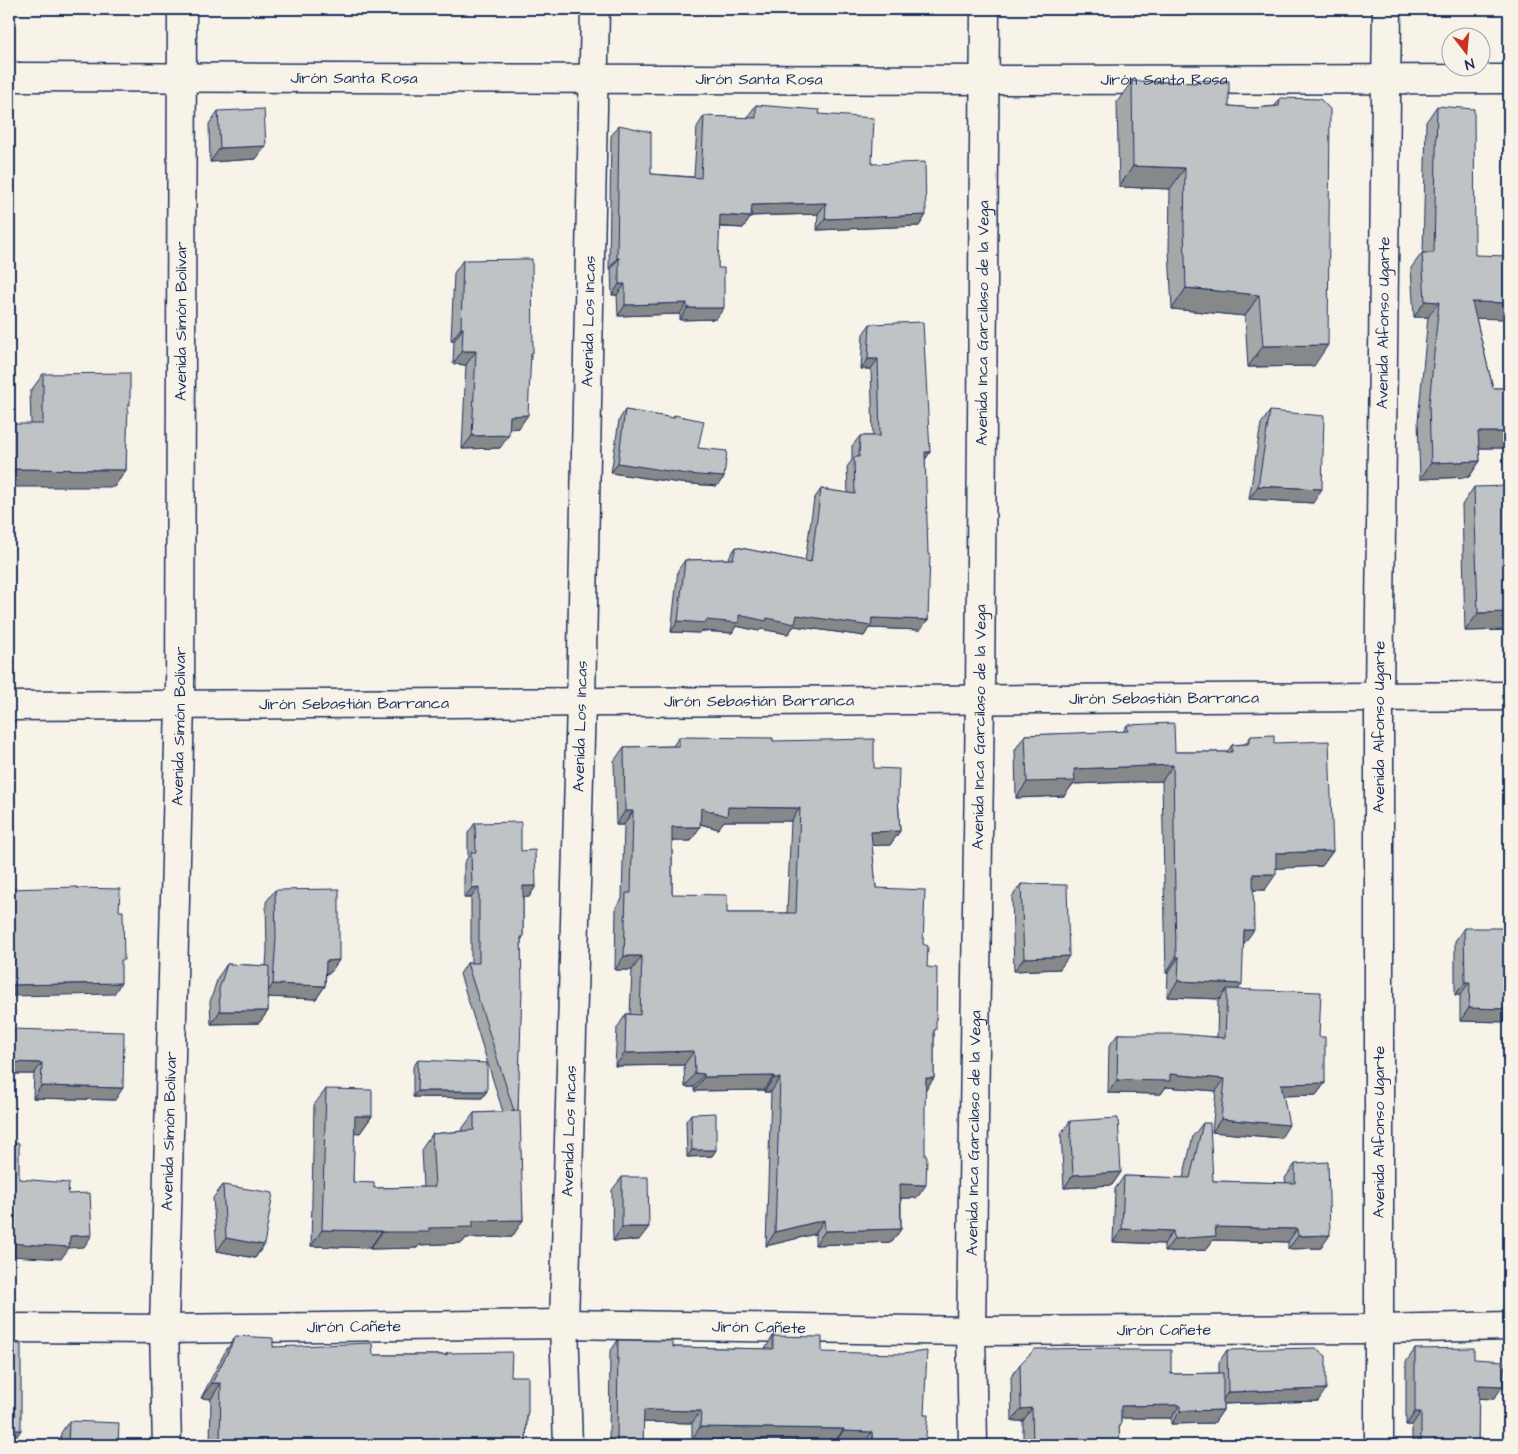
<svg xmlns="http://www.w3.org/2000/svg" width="1518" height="1454" font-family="'Architects Daughter',sans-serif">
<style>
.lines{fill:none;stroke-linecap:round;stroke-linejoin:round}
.minor-casing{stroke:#1b2f5e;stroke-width:31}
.tertiary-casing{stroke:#1b2f5e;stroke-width:31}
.minor{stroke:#f7f3e8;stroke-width:28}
.tertiary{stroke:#f7f3e8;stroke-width:28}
.wall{fill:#a5a8a9;stroke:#1b2f5e;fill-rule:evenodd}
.shaded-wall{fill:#86888a;stroke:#1b2f5e}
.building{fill:#c0c3c5;stroke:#1b2f5e;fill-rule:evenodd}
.labels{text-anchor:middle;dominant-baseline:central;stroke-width:4;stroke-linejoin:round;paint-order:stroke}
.street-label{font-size:16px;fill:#1b2f5e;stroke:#f7f3e8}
</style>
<rect width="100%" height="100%" fill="#f7f3e8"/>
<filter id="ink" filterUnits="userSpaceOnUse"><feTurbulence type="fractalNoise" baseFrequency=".02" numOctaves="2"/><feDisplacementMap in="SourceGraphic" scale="10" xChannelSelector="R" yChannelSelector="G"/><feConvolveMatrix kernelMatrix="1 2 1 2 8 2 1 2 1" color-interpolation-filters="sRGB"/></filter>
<g filter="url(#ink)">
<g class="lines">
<g class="minor-casing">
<g id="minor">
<path id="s1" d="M9 77 985 80 1509 79"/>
<path id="s2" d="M9 1328 164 1329 564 1324 971 1331 1379 1329 1509 1326"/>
<path id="s3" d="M167 1445 164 1329 180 704 182 9"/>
<path id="s4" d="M568 1445 564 1324 581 702 595 9"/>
<path id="s5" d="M973 1445 971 1331 980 699 985 9"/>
<path id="s6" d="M1379 1445V697L1387 9"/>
</g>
</g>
<g class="tertiary-casing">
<g id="tertiary">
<path id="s7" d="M9 706 1509 696"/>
</g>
</g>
<use href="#minor" class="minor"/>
<use href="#tertiary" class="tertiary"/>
</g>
<g class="wall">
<path d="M1197 80 1229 106 1255 108 1275 106 1280 98 1314 366 1248 367 1245 316 1172 309 1169 250 1170 189 1119 187 1117 102 1132 81 1195 83Z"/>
<path d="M756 105 819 114 926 215 919 226 817 230 818 214 751 216V217L743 228 719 227 716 319 680 320V314L618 316 617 295H612L611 269H609L611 136 619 125 651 174 694 177 697 127 704 116 748 118V116Z"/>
<path d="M1437 106 1475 255 1509 319 1476 318 1493 388H1509V448H1479L1480 461 1469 477 1420 479 1418 421 1428 317H1414L1411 268 1422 253H1423L1426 122Z"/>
<path d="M218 111 256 159 210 162 209 124Z"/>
<path d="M463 260 531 356 519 428 509 429 500 448 462 449 466 365 453 364 454 341H451L454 273Z"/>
<path d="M870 324 930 452 925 460 928 620 920 630 869 628 864 636 794 626 788 634 761 629 759 631 736 626 732 633 701 631 699 633 671 632 678 570 685 560 728 559 729 557 736 547 805 561 814 499 821 489 848 493 847 467 852 460V446L860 436H873L871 369H861L863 334Z"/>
<path d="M43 374 127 409 126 470 114 487 31 424 30 392Z"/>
<path d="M625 410 673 418 674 415 698 448 724 477 717 486 680 483 611 473 619 420Z"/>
<path d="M1270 411 1313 503 1249 499 1261 424Z"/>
<path d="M1474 487 1509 630 1465 631 1462 505Z"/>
<path d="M1127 725 1175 752H1227L1232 745 1245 744 1251 736 1274 743 1333 851 1322 866 1276 868 1265 890H1253L1243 944 1238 989 1319 1037 1325 1083 1316 1095 1283 1096 1281 1138 1212 1132 1216 1091 1166 1087 1161 1094 1108 1093 1109 1046 1118 1034 1217 1037 1218 1001 1220 999 1167 997 1168 973H1166L1162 781 1073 784 1064 796 1016 798 1015 750 1025 735 1123 732Z"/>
<path d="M679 737 773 741 874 768 898 797 900 831 890 845H872L876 888 923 944 927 967 934 1033V1078L925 1090 917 1198H901V1229L892 1242 815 1245V1234L766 1246 771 1092H764V1090L694 1091V1087H685L684 1065 615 1066 617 1028 626 1014H630L632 970H615L616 907 622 899 624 825H616L614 761 624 747 673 746ZM724 821H791L787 913H727L672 894V841H691L700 824 718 829Z"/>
<path d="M475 823 521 851 536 886 529 897H523V937L521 941 518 1110 517 1111 523 1220 512 1237 466 1238 462 1243 420 1245 417 1248 370 1249V1248L311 1246 314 1105 326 1089 372 1116 360 1133 354 1132 353 1182 374 1188 423 1187 421 1150 432 1134 462 1131V1129L474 1113 503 1112 460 974 467 963H471V898H464V863L468 857V833Z"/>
<path d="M1021 884 1060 969 1014 971 1012 897Z"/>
<path d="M275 890 339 960 330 973H326L325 986 316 999 268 997V1011L259 1023 211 1024 210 1002 218 977 227 964 266 966 267 951 266 902Z"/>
<path d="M1464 928 1509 1022 1460 1021V995H1455V941Z"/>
<path d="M9 1029 115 1100 33 1098 34 1074H9Z"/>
<path d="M418 1060 487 1091 482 1098 413 1097V1067Z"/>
<path d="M691 1114 716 1150 712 1156 687 1157 686 1121Z"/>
<path d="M1070 1121 1121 1172 1112 1185 1064 1188 1061 1134Z"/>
<path d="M1203 1123 1213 1181 1286 1183 1285 1178 1295 1164 1321 1248 1288 1249V1242L1213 1240 1206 1250 1164 1252V1244L1113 1242 1115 1189 1124 1176 1183 1178 1193 1136Z"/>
<path d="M622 1177 639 1240 613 1241 612 1190Z"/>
<path d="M223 1185 264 1245 255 1258 217 1251 213 1198Z"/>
<path d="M236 1336 273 1347 373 1355H445L447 1353 511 1376 527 1415 526 1445H210L211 1399 201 1398 225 1352Z"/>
<path d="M773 1336 822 1352 924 1415 925 1445H864V1444L835 1443V1441L692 1439V1423L643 1422V1445H609L610 1352 618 1340 673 1347 765 1349Z"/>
<path d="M1415 1349 1474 1359 1494 1399 1478 1398V1445H1412V1425H1406V1362Z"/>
<path d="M1121 1350 1171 1374 1219 1373V1362L1227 1350 1318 1401 1223 1404V1410L1214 1423 1171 1424V1418H1121V1425L1119 1428 1120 1445H1023V1421H1012L1011 1377 1020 1364Z"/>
<path d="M69 1421 118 1445H60L61 1433Z"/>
</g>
<g class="shaded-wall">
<path d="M1118 9H1143L1140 13 1115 12Z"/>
<path d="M266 146 256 159 210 162 220 148Z"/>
<path d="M1133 166 1185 168 1170 189 1119 187Z"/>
<path d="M826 203 818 214 744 216 752 205Z"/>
<path d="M720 215 751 217 743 228 712 226Z"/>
<path d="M926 215 919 226 817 230 825 219Z"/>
<path d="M617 258H619L611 269H609Z"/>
<path d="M619 284H625L617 295H612Z"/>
<path d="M1186 288 1259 295 1245 316 1172 309Z"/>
<path d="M1425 301 1439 302 1428 317H1414Z"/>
<path d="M1472 302 1509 303V319L1461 318Z"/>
<path d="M687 303 680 314 618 316 625 305Z"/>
<path d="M687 308H724L716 319 680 320Z"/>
<path d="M461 328H463L454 341H451Z"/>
<path d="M1328 345 1314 366 1248 367 1263 346Z"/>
<path d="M462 351H476L466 365 453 364Z"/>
<path d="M868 359H878L871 369H861Z"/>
<path d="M528 415 519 428 501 429 510 416Z"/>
<path d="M1478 432H1509V448H1467Z"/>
<path d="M509 435 500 448 462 449 472 436Z"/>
<path d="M925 452H930L923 462Z"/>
<path d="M1480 461 1469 477 1420 479 1431 463Z"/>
<path d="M618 463 724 477 717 486 680 483 611 473Z"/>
<path d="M9 469 126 470 114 487H9Z"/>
<path d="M1258 486 1322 489 1313 503 1249 499Z"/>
<path d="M1509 612V630L1465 631 1478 613Z"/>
<path d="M739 615 767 618 797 615 928 620 920 630 869 628 864 636 794 626 788 634 761 629 759 631 736 626 732 633 701 631 699 633 671 632 678 621 706 620Z"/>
<path d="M1173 765 1162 781 1073 784 1064 796 1016 798 1027 782 1074 769Z"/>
<path d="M728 807 800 808 791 821H724L718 829 691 821 701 808Z"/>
<path d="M625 811H633L624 825H616Z"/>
<path d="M672 827H700L691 841H663Z"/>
<path d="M900 831 890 845 861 846 871 832Z"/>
<path d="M1333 851 1322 866 1265 869 1276 853Z"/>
<path d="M1253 874H1276L1265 890H1242Z"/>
<path d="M523 886H536L529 897H516Z"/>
<path d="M479 887 471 898H464L472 888Z"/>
<path d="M1244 930H1254L1243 945Z"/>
<path d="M624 956H642L632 970H615Z"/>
<path d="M1069 956 1060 969 1014 971 1024 958Z"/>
<path d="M1176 957H1179L1168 973H1166Z"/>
<path d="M339 960 330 973 317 974 326 961Z"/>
<path d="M1178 981 1242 984 1231 999 1227 989 1220 999 1167 997Z"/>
<path d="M1465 982H1470L1460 995H1455Z"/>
<path d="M121 983 114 994 9 996V985Z"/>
<path d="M273 984 325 986 316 999 264 997Z"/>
<path d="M1469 1008 1509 1009V1022L1460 1021Z"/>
<path d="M220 1011H268L259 1023 211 1024Z"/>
<path d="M694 1051 684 1065 615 1066 625 1053Z"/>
<path d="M9 1062 42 1063 34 1074H9Z"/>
<path d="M695 1073 704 1074 694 1087H685Z"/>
<path d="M1170 1074 1225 1079 1216 1091 1166 1087 1161 1094 1108 1093 1117 1080Z"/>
<path d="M774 1076 764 1090 694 1091 704 1077Z"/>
<path d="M774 1078H780L771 1092H764Z"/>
<path d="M926 1078H934L924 1092Z"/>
<path d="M1325 1083 1316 1095 1272 1096 1281 1084Z"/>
<path d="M41 1086 123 1088 115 1100 33 1098Z"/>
<path d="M417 1091H487L482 1098 413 1097Z"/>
<path d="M355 1116H372L360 1133 343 1132Z"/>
<path d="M1221 1119 1289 1125 1281 1138 1212 1132Z"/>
<path d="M692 1150H716L712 1156 687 1157Z"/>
<path d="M1121 1172 1112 1185 1064 1188 1073 1175Z"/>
<path d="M900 1184 926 1185 917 1198H891Z"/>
<path d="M523 1220 512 1237 466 1238 462 1243 420 1245 417 1248 370 1249 382 1232 429 1228 473 1221Z"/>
<path d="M824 1220 815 1234 766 1246 775 1232Z"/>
<path d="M622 1227H649L639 1240 613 1241Z"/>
<path d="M1215 1227 1297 1229 1288 1242 1213 1240 1206 1250 1164 1252 1174 1239Z"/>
<path d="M901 1229 892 1242 815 1245 825 1231Z"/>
<path d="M1122 1229 1173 1231 1164 1244 1113 1242Z"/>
<path d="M322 1230 382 1231 370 1248 311 1246Z"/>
<path d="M92 1235 84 1247 69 1248 61 1259 9 1256V1243L70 1236Z"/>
<path d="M1330 1235 1321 1248 1288 1249 1298 1236Z"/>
<path d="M226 1238 264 1245 255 1258 217 1251Z"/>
<path d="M212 1383H221L211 1399 201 1398Z"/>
<path d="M1479 1385 1503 1386 1494 1399 1470 1398Z"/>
<path d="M1326 1389 1318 1401 1220 1404 1228 1392Z"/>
<path d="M1180 1405 1171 1418H1112L1121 1406Z"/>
<path d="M1032 1408 1023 1421H1012L1021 1409Z"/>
<path d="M644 1410 701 1411 692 1423 635 1422Z"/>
<path d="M1223 1410 1214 1423 1171 1424 1180 1411Z"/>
<path d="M1415 1412H1421L1412 1425H1406Z"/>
<path d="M700 1427 844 1429 835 1441 692 1439Z"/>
<path d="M9 1430H21L12 1444H9Z"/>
<path d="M843 1431 872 1432 864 1444 835 1443Z"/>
</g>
<g class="building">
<path d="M1197 80 1229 81V106L1255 108 1279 106 1280 98 1320 99 1330 109 1328 345 1263 346 1259 295 1186 288 1184 229 1185 168 1133 166 1132 81 1197 83Z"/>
<path d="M756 105 820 110 819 114 874 118 872 164 925 162 926 215 825 219 826 203 752 205 751 217 720 215 718 268H724V308H687V303L625 305V284H619V258H617L619 125 651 132V174L701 178 704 116 756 118Z"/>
<path d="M1437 106 1474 109 1475 255 1509 256V303L1472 302 1493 388H1509V432H1478L1480 461 1431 463 1429 405 1439 302 1425 301 1422 253H1434Z"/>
<path d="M264 109 266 146 220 148 218 111Z"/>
<path d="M532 259 533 353H531L528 415 510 416 509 435 472 436 476 351H462L463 328H461L463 260Z"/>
<path d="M923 322 930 452H925L928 554H930L928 620 872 618 871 626 797 615 795 624 767 618 766 621 739 615V623L706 620V623L678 621 685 560 733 559 736 547 811 562 821 489 855 494 854 457H859L860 436H880L878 359H868L870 324Z"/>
<path d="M130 373V405H128L126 470 9 469V424H43V374Z"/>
<path d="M625 410 674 418V415L704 421 698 448 727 451 724 477 687 474 618 463Z"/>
<path d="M1270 411 1324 416 1322 489 1258 486Z"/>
<path d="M1509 486V612L1478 613 1474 487Z"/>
<path d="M1174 723 1175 752H1232V745L1248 744 1251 736 1274 735V743L1329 741 1333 851 1276 853V874H1253L1254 930H1244L1242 984 1178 981 1179 957H1176L1173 765 1074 769 1075 781 1027 782 1025 735 1128 731 1127 725Z"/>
<path d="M679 737 773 738V741L874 739V768L899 769 898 797 900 831 871 832 876 888 925 890 923 944 928 946 927 967 937 968 936 1030H934V1078H926L925 1108V1156H927L926 1185 900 1184 901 1229 825 1231 824 1220 775 1232 780 1078H774V1076L704 1077V1074L695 1073 694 1051 625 1053 626 1014 640 1015 642 956H624L626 893H631L633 811H625L624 747 679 746ZM728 807 800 808 796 913H727V895L672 894V827H700L701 808 727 816Z"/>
<path d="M521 822V851L535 850 536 886H523V937H521L522 990 518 1110 514 1111 467 963H479V887L472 888 471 852H476L475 823Z"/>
<path d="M1021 884 1067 885 1069 956 1024 958Z"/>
<path d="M77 887V888L120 889 119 911H123L124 960H121V983L9 985V889Z"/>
<path d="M339 889V960L326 961 325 986 273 984 276 938 275 890Z"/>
<path d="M1464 928H1509V1009L1469 1008 1470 982H1465Z"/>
<path d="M227 964 269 966 268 1011H220L219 989Z"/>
<path d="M1227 989 1321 992 1319 1037H1325V1083L1281 1084 1289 1125 1221 1119 1225 1079 1170 1074V1081L1117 1080 1118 1034H1180L1225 1038Z"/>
<path d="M9 1029 124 1032 123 1088 41 1086 42 1063 9 1062Z"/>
<path d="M418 1060 487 1063V1091H417Z"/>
<path d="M326 1089 372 1090V1116H355L353 1182 374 1183V1188L435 1187 432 1134 474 1130V1113L520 1111 523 1220 473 1221V1227L429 1228V1232H382V1231L322 1230Z"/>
<path d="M716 1113V1150H692L691 1114Z"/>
<path d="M1118 1118 1121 1172 1073 1175 1070 1121Z"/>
<path d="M1203 1123H1210L1213 1181 1295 1183V1164L1328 1162 1330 1235 1298 1236 1297 1229 1215 1227 1216 1236 1174 1239 1173 1231 1122 1229 1124 1176 1190 1178Z"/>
<path d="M9 1143H19V1179L69 1183 68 1194 90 1193 92 1235 70 1236 69 1247 9 1243Z"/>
<path d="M622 1177H648L649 1227H622Z"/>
<path d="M223 1185 273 1193 264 1245 226 1238Z"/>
<path d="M236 1336 273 1338V1347L372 1343 373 1355H447V1353L512 1352 511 1376H528V1413H527L526 1445H220L221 1383H212Z"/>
<path d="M773 1336 822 1337V1352L902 1354 927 1351 924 1415H928L925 1445H873L872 1432 843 1431 844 1429 700 1427 701 1411 644 1410 643 1445H617L618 1340 673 1341V1347L773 1349Z"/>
<rect x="9" y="1344" width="12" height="86"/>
<path d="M1121 1348V1350H1171V1374L1223 1373V1410L1180 1411V1405L1121 1406V1425H1119L1120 1445H1033L1032 1408 1021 1409 1020 1364 1035 1349Z"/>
<path d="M1316 1348 1326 1356V1389L1228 1392 1227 1350Z"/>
<path d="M1474 1348V1359L1505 1361 1503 1386 1479 1385 1478 1445H1421V1412H1415V1349Z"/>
<path d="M69 1421 119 1423 118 1445H68Z"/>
</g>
</g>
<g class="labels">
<g class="street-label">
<text stroke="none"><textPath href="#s1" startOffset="345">Jirón Santa Rosa</textPath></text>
<text stroke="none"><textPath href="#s1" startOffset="1155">Jirón Santa Rosa</textPath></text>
<text stroke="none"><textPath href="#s1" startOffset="750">Jirón Santa Rosa</textPath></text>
<text stroke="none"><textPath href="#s3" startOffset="1124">Avenida Simón Bolívar</textPath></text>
<text stroke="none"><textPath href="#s4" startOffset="1124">Avenida Los Incas</textPath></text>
<text stroke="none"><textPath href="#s5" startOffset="1122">Avenida Inca Garcilaso de la Vega</textPath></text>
<text stroke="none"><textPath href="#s6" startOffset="1122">Avenida Alfonso Ugarte</textPath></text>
<text stroke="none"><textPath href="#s7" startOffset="1155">Jirón Sebastián Barranca</textPath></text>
<text stroke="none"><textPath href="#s7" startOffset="750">Jirón Sebastián Barranca</textPath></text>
<text stroke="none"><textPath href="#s7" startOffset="345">Jirón Sebastián Barranca</textPath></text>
<text stroke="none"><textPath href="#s3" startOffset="719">Avenida Simón Bolívar</textPath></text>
<text stroke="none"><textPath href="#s4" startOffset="719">Avenida Los Incas</textPath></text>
<text stroke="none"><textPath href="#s5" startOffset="718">Avenida Inca Garcilaso de la Vega</textPath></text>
<text stroke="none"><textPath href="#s6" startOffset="718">Avenida Alfonso Ugarte</textPath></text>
<text stroke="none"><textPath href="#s3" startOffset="314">Avenida Simón Bolívar</textPath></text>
<text stroke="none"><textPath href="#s4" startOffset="314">Avenida Los Incas</textPath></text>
<text stroke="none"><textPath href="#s5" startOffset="312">Avenida Inca Garcilaso de la Vega</textPath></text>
<text transform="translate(1379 1132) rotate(-90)">Avenida Alfonso Ugarte</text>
<text stroke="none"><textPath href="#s2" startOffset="345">Jirón Cañete</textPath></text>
<text stroke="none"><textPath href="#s2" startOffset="750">Jirón Cañete</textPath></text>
<text stroke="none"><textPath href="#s2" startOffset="1155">Jirón Cañete</textPath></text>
</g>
</g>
<rect width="1518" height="1454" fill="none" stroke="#f7f3e8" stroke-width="30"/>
<rect x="15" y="15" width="1488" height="1424" fill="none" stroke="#1b2f5e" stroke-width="2" filter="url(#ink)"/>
<g transform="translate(1466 52) rotate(164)"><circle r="24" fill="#f7f3e8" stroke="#9fa5b1"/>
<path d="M0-4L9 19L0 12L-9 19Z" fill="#c8321e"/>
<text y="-8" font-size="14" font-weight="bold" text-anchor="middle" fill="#1b2f5e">N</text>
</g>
</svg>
